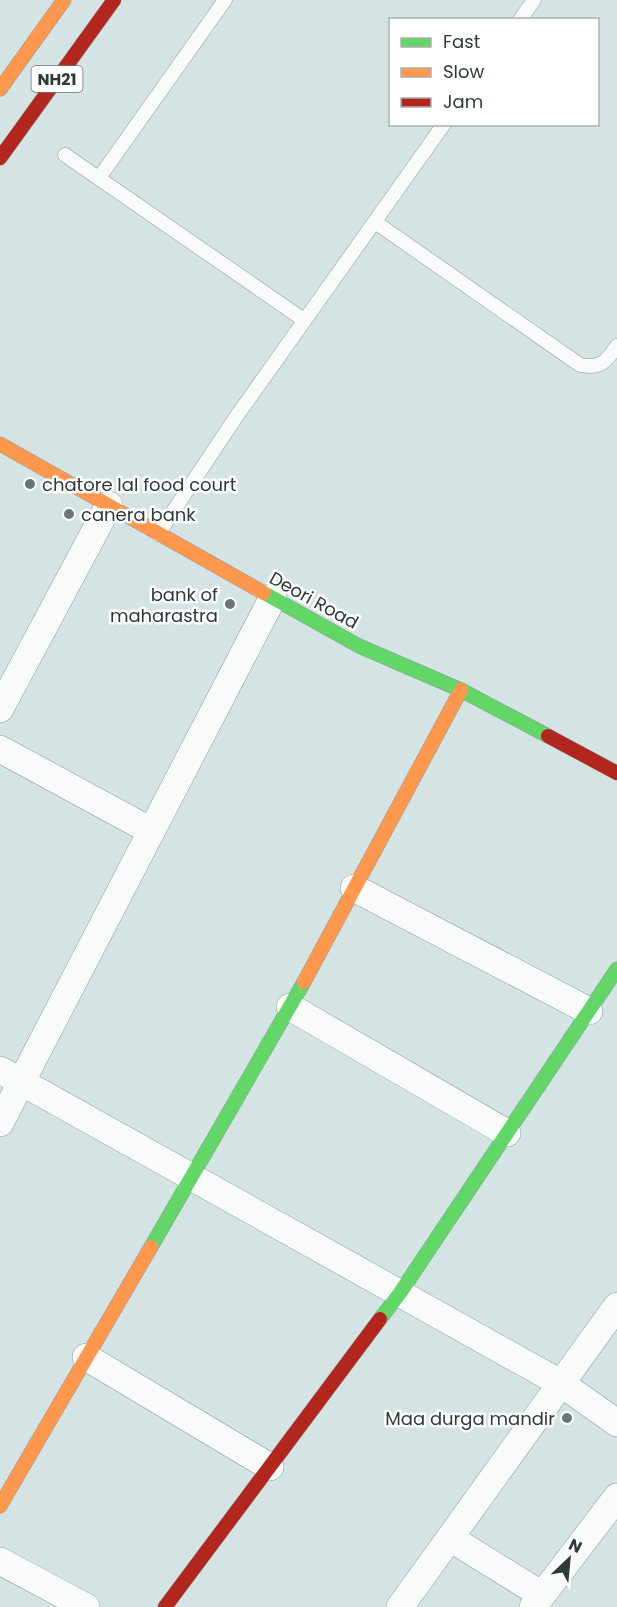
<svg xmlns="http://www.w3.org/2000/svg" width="617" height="1607" font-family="Poppins,sans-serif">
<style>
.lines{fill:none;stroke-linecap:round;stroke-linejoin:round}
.lane-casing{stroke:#8f9b9b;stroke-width:15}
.street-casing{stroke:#8f9b9b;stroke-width:28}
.fast-casing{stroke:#8f9b9b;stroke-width:15}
.slow-casing{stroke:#8f9b9b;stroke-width:15}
.jam-casing{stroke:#8f9b9b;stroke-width:15}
.lane{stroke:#f9fbfb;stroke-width:14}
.street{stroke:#f9fbfb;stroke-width:27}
.fast{stroke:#63d668;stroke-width:14}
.slow{stroke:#ff974d;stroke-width:14}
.jam{stroke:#b3261e;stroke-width:14}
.poi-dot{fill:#687676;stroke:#fff;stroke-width:2}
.labels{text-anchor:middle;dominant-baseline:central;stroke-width:5;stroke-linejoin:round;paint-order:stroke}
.shield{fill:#fff;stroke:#6d7575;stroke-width:1.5}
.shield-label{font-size:16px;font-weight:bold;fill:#2e3a3a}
.poi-label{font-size:18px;fill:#2e3a3a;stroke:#fff;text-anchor:start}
.street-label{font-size:18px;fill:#2e3a3a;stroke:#fff}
</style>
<rect width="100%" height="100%" fill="#d4e4e4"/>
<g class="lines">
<g class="lane-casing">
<g id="lane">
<path d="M520 20 534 0"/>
<path d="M65 155 304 320"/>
<path d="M99 178 225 0"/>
<path d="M375 222 580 365C600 369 606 362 617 346"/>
<path d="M158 534 236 417 444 124"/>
</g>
</g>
<g class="street-casing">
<g id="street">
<path d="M0 709 109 505"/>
<path d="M0 749 151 831"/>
<path d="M354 888 589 1011"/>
<path d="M290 1007 507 1133"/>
<path d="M0 1070 562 1384 617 1423"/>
<path d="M0 1123 273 597"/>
<path d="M86 1357 270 1467"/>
<path d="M450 1538 542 1595"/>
<path d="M0 1561 86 1607"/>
<path d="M400 1607 617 1306"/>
<path d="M533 1607 617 1497"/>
</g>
</g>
<g class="fast-casing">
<g id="fast">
<path d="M264 593 359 646 461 690 548 736"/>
<path d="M151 1247 304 982"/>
<path d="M380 1319 400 1293 617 969"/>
</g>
</g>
<g class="slow-casing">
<g id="slow">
<path d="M0 89 64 0"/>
<path d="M0 444 264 593"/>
<path d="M304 982 461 690"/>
<path d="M0 1506 151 1247"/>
</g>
</g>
<g class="jam-casing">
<g id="jam">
<path d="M0 158 114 0"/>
<path d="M548 736 617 773"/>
<path d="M165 1607 380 1319"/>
</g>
</g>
<use href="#lane" class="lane"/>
<use href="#street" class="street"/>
<use href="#fast" class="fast"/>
<use href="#slow" class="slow"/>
<use href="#jam" class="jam"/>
</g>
<g class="poi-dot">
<circle cx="30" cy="484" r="6"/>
<circle cx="69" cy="514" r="6"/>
<circle cx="230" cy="604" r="6"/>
<circle cx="567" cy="1418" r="6"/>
</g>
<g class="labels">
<rect class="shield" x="31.5" y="66" width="51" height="26" rx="4.5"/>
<g class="shield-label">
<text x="57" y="79">NH21</text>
</g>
<g class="poi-label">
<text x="42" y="484">chatore lal food court</text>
<text x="81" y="514">canera bank</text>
<text x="218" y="594" text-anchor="end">bank of<tspan x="218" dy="21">maharastra</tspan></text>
<text x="555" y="1418" text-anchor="end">Maa durga mandir</text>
</g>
<g class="street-label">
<text transform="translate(314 600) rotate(29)">Deori Road</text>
</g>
</g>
<rect x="389" y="18" width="210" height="108" fill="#ffffff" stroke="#abb0b0" stroke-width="1.5"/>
<rect x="401" y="38" width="30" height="9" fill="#63d668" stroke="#abb0b0" stroke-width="1.5"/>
<text x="443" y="48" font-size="18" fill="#2e3a3a">Fast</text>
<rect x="401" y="68" width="30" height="9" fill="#ff974d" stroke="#abb0b0" stroke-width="1.5"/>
<text x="443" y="78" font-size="18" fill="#2e3a3a">Slow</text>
<rect x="401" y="98" width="30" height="9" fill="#b3261e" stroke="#abb0b0" stroke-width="1.5"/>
<text x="443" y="108" font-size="18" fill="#2e3a3a">Jam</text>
<g transform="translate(569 1559) rotate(26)" stroke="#ffffff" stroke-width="4.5" paint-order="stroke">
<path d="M0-4.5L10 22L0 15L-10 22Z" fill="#2e3a3a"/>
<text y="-9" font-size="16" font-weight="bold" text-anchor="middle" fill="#2e3a3a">N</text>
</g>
</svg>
